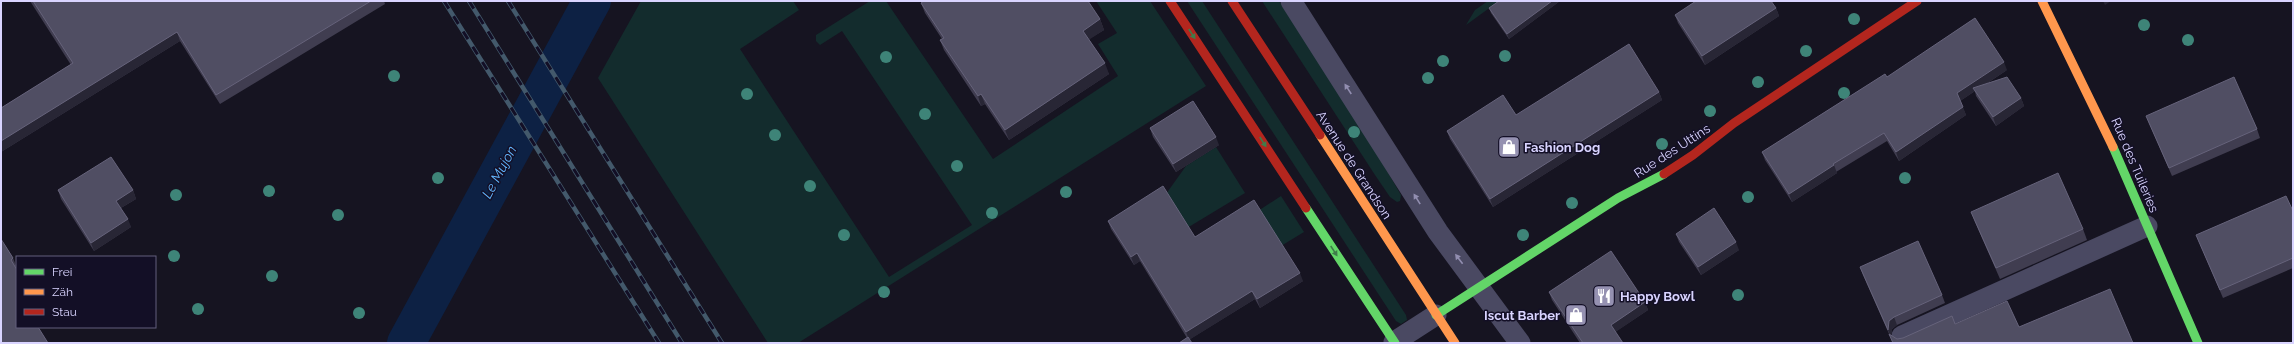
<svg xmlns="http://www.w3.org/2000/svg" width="2294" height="344" font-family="Raleway,sans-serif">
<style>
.green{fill:#132c2d}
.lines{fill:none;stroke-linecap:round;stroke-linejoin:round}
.canal{stroke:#0d2144;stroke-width:38}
.lane{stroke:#4a4962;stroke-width:21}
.fast{stroke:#63d668;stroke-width:9}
.slow{stroke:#ff974d;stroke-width:9}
.jam{stroke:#b3261e;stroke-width:9}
.rail-casing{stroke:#43596b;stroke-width:4.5}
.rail{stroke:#130f26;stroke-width:3;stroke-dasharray:9;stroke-linecap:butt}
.tree{fill:#3e8478}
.wall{fill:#403d50}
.shaded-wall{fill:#282635}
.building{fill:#504e63;stroke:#66637b}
.oneway{fill:#3f7c4a}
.oneway2{fill:#928eb0}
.labels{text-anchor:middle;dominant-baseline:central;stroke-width:3;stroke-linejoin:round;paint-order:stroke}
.poi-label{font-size:13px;font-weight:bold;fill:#d9d4ff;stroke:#130f26;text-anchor:start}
.street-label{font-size:13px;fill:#d9d4ff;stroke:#130f26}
.water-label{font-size:14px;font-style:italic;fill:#62b6ff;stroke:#130f26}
</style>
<rect width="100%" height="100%" fill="#161421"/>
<g class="green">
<path d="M641 1H793L799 10 740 49 889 277 972 225 842 31 820 45 816 41V35L870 1H886L993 159 1118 76 1098 44 1117 33 1096 1H1150L1206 86 798 343H768L598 78Z"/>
<path d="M1187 1H1202L1406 315 1407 320 1401 324 1396 321Z"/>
<path d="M1262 1H1279L1368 138 1401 195 1400 201 1397 202 1390 197 1375 175Z"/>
<path d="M1488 1H1499L1466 25 1475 10Z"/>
<path d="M1216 147 1245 193 1187 228 1166 194 1186 166Z"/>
<path d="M1281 196 1304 232 1281 246 1258 211Z"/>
</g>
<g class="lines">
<path class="canal" d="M406 343 592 1"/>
<g class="lane">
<path d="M1291 1 1438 232 1520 343"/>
<path d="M1902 336 2147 226"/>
<path d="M1394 342 1436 315"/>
</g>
<g class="fast">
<path d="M2113 147 2198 343"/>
<path d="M1306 208 1395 343"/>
<path d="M1436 315 1618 198 1664 174"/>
</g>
<g class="slow">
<path d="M2042 1 2113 147"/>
<path d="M1320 135 1455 343"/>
</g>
<g class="jam">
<path d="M1170 1 1306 208"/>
<path d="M1232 1 1320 135"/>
<path d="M1664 174 1693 155 1734 123 1917 1"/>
</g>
<g class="rail-casing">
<g id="rail">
<path d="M444 1 659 343"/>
<path d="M469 1 682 343"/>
<path d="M508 1 722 343"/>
</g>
</g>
<use href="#rail" class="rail"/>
</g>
<g class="tree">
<circle cx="1854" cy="19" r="6"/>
<circle cx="2144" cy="25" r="6"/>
<circle cx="2188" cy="40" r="6"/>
<circle cx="1806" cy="51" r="6"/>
<circle cx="1505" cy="56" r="6"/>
<circle cx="886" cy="57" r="6"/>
<circle cx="1443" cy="61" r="6"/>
<circle cx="394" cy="76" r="6"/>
<circle cx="1428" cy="78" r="6"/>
<circle cx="1758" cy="82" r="6"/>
<circle cx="1844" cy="93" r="6"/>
<circle cx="747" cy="94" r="6"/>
<circle cx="1710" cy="111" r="6"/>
<circle cx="925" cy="114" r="6"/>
<circle cx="1354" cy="132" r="6"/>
<circle cx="775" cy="135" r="6"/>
<circle cx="1662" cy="144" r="6"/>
<circle cx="957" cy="166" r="6"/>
<circle cx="438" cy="178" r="6"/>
<circle cx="1905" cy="178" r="6"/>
<circle cx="810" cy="186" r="6"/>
<circle cx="269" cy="191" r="6"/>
<circle cx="1066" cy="192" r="6"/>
<circle cx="176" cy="195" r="6"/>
<circle cx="1748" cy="197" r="6"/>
<circle cx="1572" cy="203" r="6"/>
<circle cx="992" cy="213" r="6"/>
<circle cx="338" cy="215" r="6"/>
<circle cx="844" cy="235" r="6"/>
<circle cx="1523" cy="235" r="6"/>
<circle cx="174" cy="256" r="6"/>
<circle cx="272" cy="276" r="6"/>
<circle cx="884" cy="292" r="6"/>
<circle cx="1738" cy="295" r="6"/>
<circle cx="198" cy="309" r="6"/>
<circle cx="359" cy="313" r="6"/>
</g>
<g class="wall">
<path d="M30 1H384L385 4 220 104 180 41 1 152V108L71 65Z"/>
<path d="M1499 1H1560L1509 39 1491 13 1489 8Z"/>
<path d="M921 3 1100 19 1104 30 1089 39 1109 74 1009 140 985 104 981 106 944 50 940 40 942 39 925 13Z"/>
<path d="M1776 8 1779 16 1705 65 1678 23 1675 15Z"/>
<path d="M2007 70 1986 84 2021 98 2024 106 1996 126 1976 96 1975 91 1960 101 1966 115 1899 161 1887 141 1836 172 1837 173 1792 202 1765 160 1762 152Z"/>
<path d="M1659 92 1662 100 1493 207 1450 139 1447 131 1516 115Z"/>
<path d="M2146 116 2257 129 2260 138 2172 176Z"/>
<path d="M1150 128 1219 145 1176 172 1153 137Z"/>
<path d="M58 190H133L136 199 121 208 131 227 94 251 61 199Z"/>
<path d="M2293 211V268L2223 298 2196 235Z"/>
<path d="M1971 212 2083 229 2087 240 2000 279 1975 222Z"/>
<path d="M1108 221 1195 237 1303 281 1260 308 1255 299 1190 339 1187 338 1140 261 1134 265 1111 229Z"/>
<path d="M1676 234 1739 250 1701 275 1679 242Z"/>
<path d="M1 239 13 258 17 268H16L17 327 1 343Z"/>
<path d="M1860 267 1942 295 1945 303 1897 325 1892 329 1891 335 1897 339 1903 338 1955 324 2019 327 2133 343H1893L1863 275Z"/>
<path d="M1549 292 1645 302 1648 310 1615 332 1623 343H1580L1552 300Z"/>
</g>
<g class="shaded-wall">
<path d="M1552 1H1560L1509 39 1507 34Z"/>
<path d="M2103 1H2111L2105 5Z"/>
<path d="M1776 8 1779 16 1705 65 1702 56Z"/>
<path d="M1100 19 1104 30 1087 41 1083 31Z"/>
<path d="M177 32 180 41 1 152V141Z"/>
<path d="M2004 62 2007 70 1975 91 1973 88 1975 91 1960 101 1957 93Z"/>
<path d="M1105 63 1109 74 1009 140 1005 130Z"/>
<path d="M1659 92 1662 100 1493 207 1490 199Z"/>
<path d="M981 94 985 104 981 106 978 96Z"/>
<path d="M2021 98 2024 106 1996 126 1993 117Z"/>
<path d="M1963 107 1966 115 1899 161 1896 152Z"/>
<path d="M1216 137 1219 145 1176 172 1173 164Z"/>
<path d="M1834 165 1837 173 1792 202 1789 194Z"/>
<path d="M133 190 136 199 119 209 116 201Z"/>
<path d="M128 219 131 227 94 251 91 243Z"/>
<path d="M1736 242 1739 250 1701 275 1698 267Z"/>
<path d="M1137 253 1140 261 1134 265 1131 257Z"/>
<path d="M1300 273 1303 281 1260 308 1257 299Z"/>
<path d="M1252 291 1255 299 1189 340 1186 332Z"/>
<path d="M1645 302 1648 310 1614 333 1611 325Z"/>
<path d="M1894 317 1897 325 1892 329 1891 338 1888 330 1889 321Z"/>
</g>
<g class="building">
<path d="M33 1H371L216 95 177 32 1 141V108L73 63Z"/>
<path d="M924 1H1088L1100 19 1083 31 1105 63 1005 130 981 94 978 96 940 40 944 38 921 3Z"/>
<path d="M1499 1H1552L1507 34 1489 8Z"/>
<path d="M1696 1H1771L1776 8 1702 56 1675 15Z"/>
<path d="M1975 18 2004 62 1957 93 1963 107 1896 152 1884 133 1833 164 1834 165 1789 194 1762 152 1885 74 1887 77Z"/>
<path d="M1629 44 1659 92 1490 199 1447 131 1503 95 1516 115Z"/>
<path d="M2007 77 2021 98 1993 117 1973 88Z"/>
<path d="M2234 77 2257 129 2169 168 2146 116Z"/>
<path d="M1193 101 1216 137 1173 164 1150 128Z"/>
<path d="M111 157 133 190 116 201 128 219 91 243 58 190Z"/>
<path d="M2058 173 2083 229 1996 268 1971 212Z"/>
<path d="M1163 186 1195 237 1254 200 1300 273 1257 299 1252 291 1186 332 1137 253 1131 257 1108 221Z"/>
<path d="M2286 196 2293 211V258L2220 290 2196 235Z"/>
<path d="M1714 208 1736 242 1698 267 1676 234Z"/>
<path d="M1 239 13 258 11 260 17 270V327H38L48 343H1Z"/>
<path d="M1918 241 1942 295 1894 317 1889 321 1888 330 1860 267Z"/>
<path d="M1611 251 1645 302 1611 325 1623 343H1583L1549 292Z"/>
<path d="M2110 289 2133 343H1893L1889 334 1897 339 1903 338 1952 316 1955 324 2007 301 2019 327Z"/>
<path d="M1188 337 1192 343H1179Z"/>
</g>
<defs><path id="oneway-solid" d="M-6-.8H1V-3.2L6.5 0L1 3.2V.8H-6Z"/></defs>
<g class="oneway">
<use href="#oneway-solid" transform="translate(1192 34) rotate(57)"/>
<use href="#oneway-solid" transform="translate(1263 142) rotate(57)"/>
<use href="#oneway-solid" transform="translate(1334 251) rotate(57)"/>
</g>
<g class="oneway2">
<use href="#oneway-solid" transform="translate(1348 89) rotate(-123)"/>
<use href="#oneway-solid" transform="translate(1417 199) rotate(-122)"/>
<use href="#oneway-solid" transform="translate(1459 259) rotate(-127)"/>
</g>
<defs>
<g id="shop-square" transform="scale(1.15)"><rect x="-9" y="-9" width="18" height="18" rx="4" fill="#9591b1" stroke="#130f26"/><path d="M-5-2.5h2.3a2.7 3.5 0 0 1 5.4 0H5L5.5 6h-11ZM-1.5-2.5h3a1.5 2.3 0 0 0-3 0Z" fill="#fff"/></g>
<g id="restaurant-square" transform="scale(1.15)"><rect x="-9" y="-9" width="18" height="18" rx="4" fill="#9591b1" stroke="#130f26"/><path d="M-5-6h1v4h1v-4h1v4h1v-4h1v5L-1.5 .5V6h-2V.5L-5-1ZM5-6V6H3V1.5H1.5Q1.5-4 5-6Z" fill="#fff"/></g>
</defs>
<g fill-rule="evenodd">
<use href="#shop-square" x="1509" y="147"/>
<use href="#restaurant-square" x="1604" y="296"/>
<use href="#shop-square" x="1576" y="315"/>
</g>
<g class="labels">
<g class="poi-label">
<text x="1524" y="147">Fashion Dog</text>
<text x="1620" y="296">Happy Bowl</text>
<text x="1560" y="315" text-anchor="end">Iscut Barber</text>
</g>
<g class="street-label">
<text transform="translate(1672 151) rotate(-33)">Rue des Uttins</text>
<text transform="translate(1354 165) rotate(57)">Avenue de Grandson</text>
<text transform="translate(2135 165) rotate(67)">Rue des Tuileries</text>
</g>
<g class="water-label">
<text transform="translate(499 172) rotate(-62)">Le Mujon</text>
</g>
</g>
<rect width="2294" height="344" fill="none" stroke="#d9d4ff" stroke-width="4"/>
<rect x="16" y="256" width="140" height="72" fill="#130f26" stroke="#625e7d"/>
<rect x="24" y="269" width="20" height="6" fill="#63d668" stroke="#625e7d"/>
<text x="52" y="276" font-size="12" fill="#d9d4ff">Frei</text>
<rect x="24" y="289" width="20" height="6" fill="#ff974d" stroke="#625e7d"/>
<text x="52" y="296" font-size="12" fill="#d9d4ff">Zäh</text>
<rect x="24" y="309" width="20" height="6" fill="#b3261e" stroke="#625e7d"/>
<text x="52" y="316" font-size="12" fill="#d9d4ff">Stau</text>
</svg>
